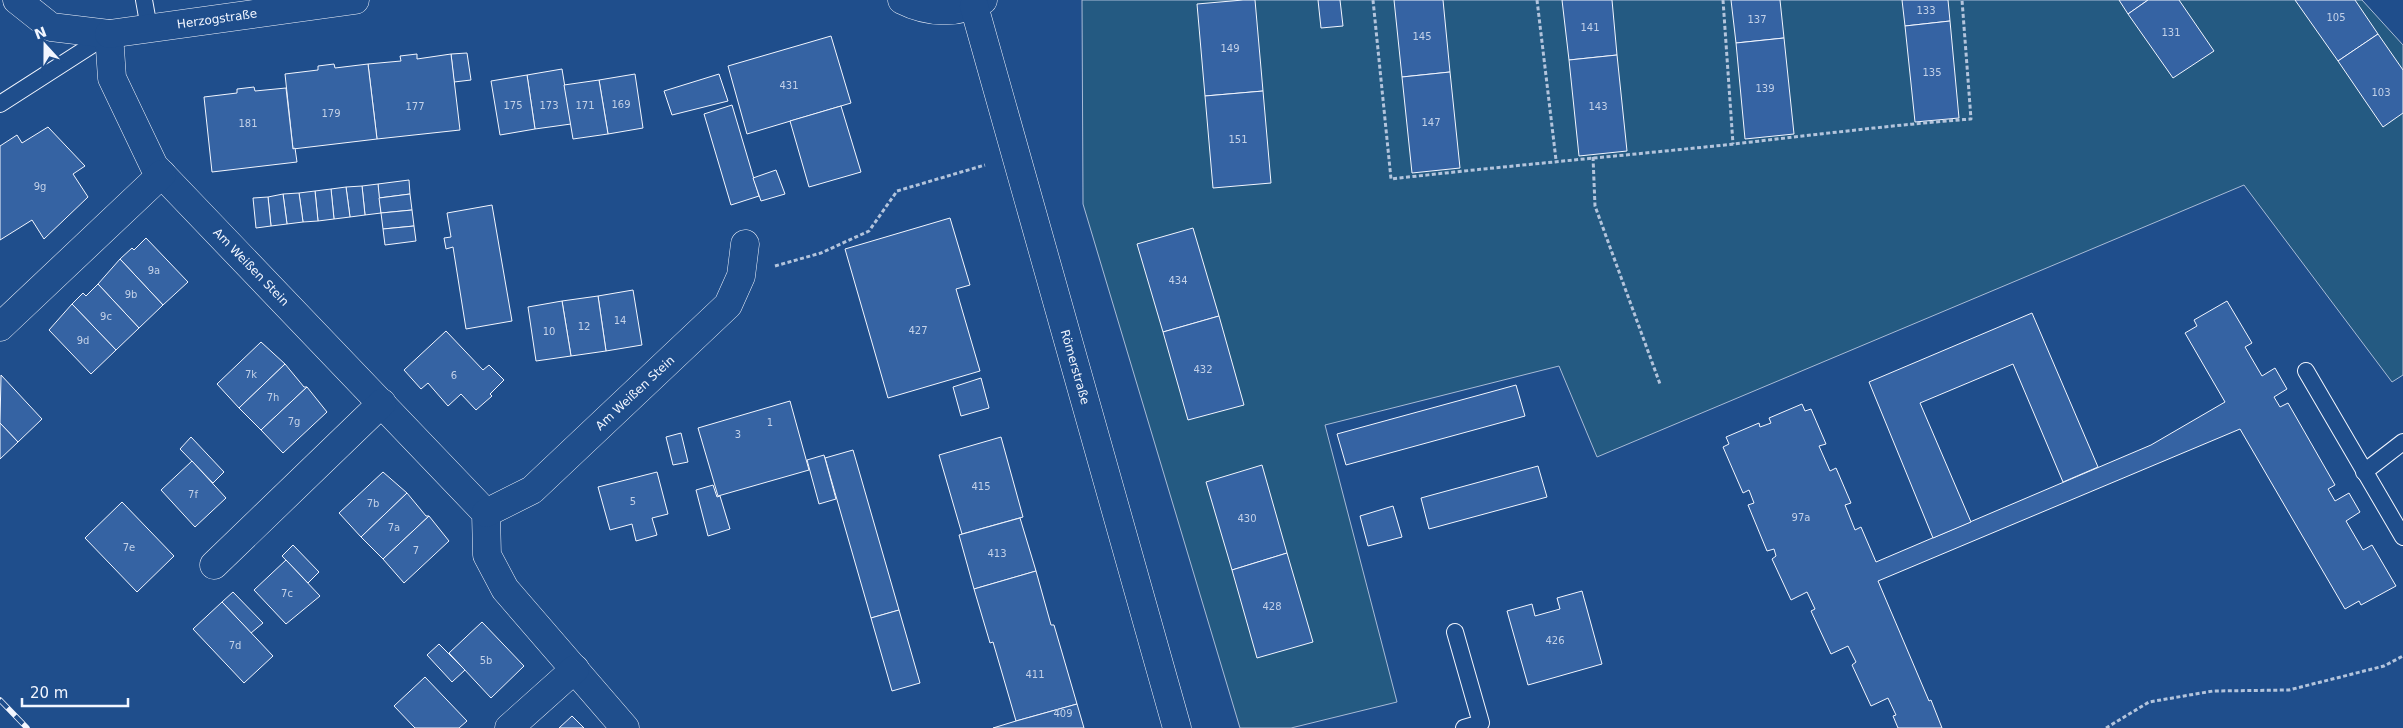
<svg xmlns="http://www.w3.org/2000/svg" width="2403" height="728" font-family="'DejaVu Sans',sans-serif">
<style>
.green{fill:#245a82;stroke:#a8bbd7}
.building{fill:#3563a3;stroke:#f2f6ff}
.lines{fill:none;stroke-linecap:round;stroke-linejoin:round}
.service-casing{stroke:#f2f6ff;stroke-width:18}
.minor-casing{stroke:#f2f6ff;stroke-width:29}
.secondary-casing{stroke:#f2f6ff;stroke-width:29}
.path{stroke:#b3c4dc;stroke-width:3;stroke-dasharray:4 2.5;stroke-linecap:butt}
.service{stroke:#1f4e8c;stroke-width:16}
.minor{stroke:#1f4e8c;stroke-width:28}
.secondary{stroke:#1f4e8c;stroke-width:28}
.rail-casing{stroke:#f2f6ff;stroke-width:5.5}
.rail{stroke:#1f4e8c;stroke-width:4;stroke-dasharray:11;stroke-linecap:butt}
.labels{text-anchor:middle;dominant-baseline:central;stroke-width:4;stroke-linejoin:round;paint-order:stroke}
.number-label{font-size:10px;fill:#c3d1e8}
.street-label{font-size:12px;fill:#f2f6ff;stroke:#1f4e8c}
</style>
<rect width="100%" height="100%" fill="#1f4e8c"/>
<path class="green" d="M1082 0H2362L2403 45V375L2392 382 2244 185 1597 457 1559 366 1325 425 1397 702 1291 728H1240L1083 204Z"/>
<g class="building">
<path d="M1243 0H1255L1263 91 1205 96 1197 4Z"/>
<path d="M1318 0H1340L1343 26 1321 28Z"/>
<path d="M1394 0H1443L1450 72 1402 77Z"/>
<path d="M1562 0H1612L1617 55 1569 60Z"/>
<path d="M1731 0H1780L1784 38 1736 43Z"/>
<path d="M1902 0H1948L1950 21 1905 26Z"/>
<path d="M2119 0H2148L2128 14Z"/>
<path d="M2148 0H2179L2214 51 2173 78 2128 14Z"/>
<path d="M2295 0H2355L2378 34 2338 61Z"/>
<path d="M1950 21 1959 118 1915 122 1905 26Z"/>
<path d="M2378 34 2403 70V113L2383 127 2338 61Z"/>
<path d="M831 36 851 103 747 134 728 66Z"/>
<path d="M1784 38 1794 134 1745 139 1736 43Z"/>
<path d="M467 53 471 80 454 82 451 54Z"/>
<path d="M417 54V59L451 54 460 130 377 139 368 64 401 61 400 56Z"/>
<path d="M1617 55 1627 151 1579 156 1569 60Z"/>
<path d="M334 64 335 68 368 64 377 139 293 149 285 74 318 70V66Z"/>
<path d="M562 69 571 124 535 129 527 75Z"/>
<path d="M1450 72 1460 168 1412 173 1402 77Z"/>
<path d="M635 74 643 128 608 134 599 80Z"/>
<path d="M719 74 728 101 672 115 664 91Z"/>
<path d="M527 75 535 129 500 135 491 81Z"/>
<path d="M599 80 608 134 573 139 564 85Z"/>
<path d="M254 87 255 91 286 88 293 149 295 148 297 162 212 172 204 97 237 93V89Z"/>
<path d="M1263 91 1271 183 1213 188 1205 96Z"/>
<path d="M732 105 759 196 731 205 704 114Z"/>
<path d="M841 106 861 172 809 187 790 121Z"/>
<path d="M48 127 85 166 73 174 88 197 44 239 32 220 0 240V146L17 135 22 143Z"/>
<path d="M776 170 785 194 761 201 753 178Z"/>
<path d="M409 180 410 194 379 198 378 184Z"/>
<path d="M378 184 381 213 365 215 362 186Z"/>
<path d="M362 186 365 215 350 217 346 187Z"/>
<path d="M346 187 350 217 334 219 331 189Z"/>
<path d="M331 189 334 219 318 221 315 191Z"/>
<path d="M315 191 318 221 303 222 299 193Z"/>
<path d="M299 193 303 222 287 224 283 194Z"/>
<path d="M283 194 287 224 271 226 268 197Z"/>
<path d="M410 194 412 210 381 213 379 198Z"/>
<path d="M268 197 271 226 256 228 253 198Z"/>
<path d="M492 205 512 321 466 329 453 247 446 249 444 238 451 237 447 213Z"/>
<path d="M412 210 414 226 383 229 381 213Z"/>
<path d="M950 218 970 285 956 289 980 371 888 398 845 249Z"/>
<path d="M414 226 416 241 385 245 383 229Z"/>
<path d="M1193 228 1219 316 1163 332 1137 244Z"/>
<path d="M146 238 188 282 163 305 120 259 132 248 134 250Z"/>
<path d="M120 259 163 305 139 328 98 284Z"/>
<path d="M98 284 139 328 116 350 72 304 83 293 86 296Z"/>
<path d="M633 290 642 345 606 351 598 296Z"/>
<path d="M598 296 606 351 571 356 562 301Z"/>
<path d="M562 301 571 356 536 361 528 307Z"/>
<path d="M2227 301 2252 343 2245 347 2262 376 2275 368 2287 389 2274 397 2280 407 2288 403 2335 485 2328 489 2335 501 2349 493 2360 512 2346 521 2363 550 2372 545 2396 586 2361 605 2359 601 2345 609 2240 429 1878 581 1929 701 1931 700 1942 728H1898L1893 716 1896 715 1888 698 1871 706 1852 665 1856 662 1848 646 1831 654 1811 611 1815 609 1807 592 1791 600 1772 559 1776 556 1774 549 1767 551 1748 505 1754 503 1749 490 1743 493 1723 447 1729 444 1726 437 1759 423 1760 427 1771 423 1769 418 1802 404 1805 411 1811 409 1826 444 1819 446 1830 471 1836 468 1851 503 1845 505 1855 530 1861 527 1876 562 2151 445 2225 402 2185 333 2197 326 2194 320Z"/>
<path d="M72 304 116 350 91 374 49 330Z"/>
<path d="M2032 313 2098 467 2063 482 2013 364 1920 403 1971 522 1933 538 1869 382Z"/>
<path d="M1219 316 1244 405 1188 420 1163 332Z"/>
<path d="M446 331 483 370 489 365 504 380 490 394 492 396 476 410 461 394 448 406 428 383 421 389 404 370Z"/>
<path d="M261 342 285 364 239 408 217 384Z"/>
<path d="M285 364 304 387H307L261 430 239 408Z"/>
<path d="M1 375 42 419 18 442 0 423Z"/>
<path d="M981 378 989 408 961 416 953 387Z"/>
<path d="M1516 385 1525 416 1346 465 1337 434Z"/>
<path d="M307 387 327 412 283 453 261 430Z"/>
<path d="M790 401 809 470 718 496 698 428Z"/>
<path d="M0 423 18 442 0 459Z"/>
<path d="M681 433 688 462 673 465 666 437Z"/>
<path d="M191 437 224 472 213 483 180 449Z"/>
<path d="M1001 437 1023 517 962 534 939 455Z"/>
<path d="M853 450 899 610 871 618 825 458Z"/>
<path d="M824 455 836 499 819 504 807 460Z"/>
<path d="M192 461 226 498 195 527 161 490Z"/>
<path d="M1262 465 1287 553 1232 570 1206 482Z"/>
<path d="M1538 466 1547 497 1429 529 1421 498Z"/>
<path d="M383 472 407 493 361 537 339 513Z"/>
<path d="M657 472 668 514 652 518 657 535 636 541 632 524 610 530 598 487Z"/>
<path d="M713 485 717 497 720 496 730 529 708 536 696 490Z"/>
<path d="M407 493 426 516H429L383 559 361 537Z"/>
<path d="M122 502 174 556 137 592 85 538Z"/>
<path d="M1393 506 1402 537 1368 546 1360 516Z"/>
<path d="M429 516 449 541 404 583 383 559Z"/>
<path d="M1020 518 1036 571 974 589 959 535Z"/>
<path d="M293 545 319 572 308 583 282 556Z"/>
<path d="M1287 553 1313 642 1257 658 1232 570Z"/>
<path d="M286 560 320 596 286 624 254 590Z"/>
<path d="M1036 571 1051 625H1054L1077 704 1016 721 993 642 990 643 974 589Z"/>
<path d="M1582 591 1602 664 1528 685 1507 611 1532 604 1535 616 1560 609 1557 598Z"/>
<path d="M233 592 263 623 251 633 222 602Z"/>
<path d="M222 602 273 656 244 683 193 629Z"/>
<path d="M899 610 920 683 892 691 871 618Z"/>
<path d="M482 622 524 666 491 698 449 653Z"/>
<path d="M439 644 465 670 452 682 427 655Z"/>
<path d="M425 677 467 721 459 728H415L394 706Z"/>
<path d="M1077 704 1084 728H993L1016 721Z"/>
<path d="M572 716 584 728H559Z"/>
</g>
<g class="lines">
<g class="service-casing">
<g id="service">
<path d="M144 0 149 28"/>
<path d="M0 104 109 34"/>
<path d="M2306 371 2403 537"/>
<path d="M2364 472 2403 442"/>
<path d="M1455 632 1481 723 1464 728"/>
</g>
</g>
<g class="minor-casing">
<g id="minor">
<path d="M17 0 51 27 109 34 112 78 154 166 486 513 487 555 505 589 625 728"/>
<path d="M109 34 355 0"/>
<path d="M0 327 162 174"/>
<path d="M486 513 532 490 728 305 741 276 745 244"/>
<path d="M214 565 382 403"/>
<path d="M509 728 575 669"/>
</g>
</g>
<g class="secondary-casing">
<g id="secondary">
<path d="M902 0C928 13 958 15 983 0"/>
<path d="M974 6 1177 728"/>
</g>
</g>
<g class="path">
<path d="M1373 0 1391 179C1505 166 1620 156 1734 144 1813 135 1892 125 1971 119L1962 0"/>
<path d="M1537 0 1556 160"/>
<path d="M1723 0 1733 144"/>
<path d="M1593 157 1595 206 1660 384"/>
<path d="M775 266 821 253 869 231 897 191 985 165"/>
<path d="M2106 728 2149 702 2213 691 2289 690 2384 666 2403 656"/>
</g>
<use href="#service" class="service"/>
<use href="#minor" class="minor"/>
<use href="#secondary" class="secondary"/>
<g class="rail-casing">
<path id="rail" d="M0 700 27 728"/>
</g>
<use href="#rail" class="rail"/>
</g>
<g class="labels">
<g class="number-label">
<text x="1926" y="10">133</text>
<text x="2336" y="17">105</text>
<text x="1757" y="19">137</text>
<text x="1590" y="27">141</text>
<text x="2171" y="32">131</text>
<text x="1422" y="36">145</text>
<text x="1230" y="48">149</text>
<text x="1932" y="72">135</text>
<text x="789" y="85">431</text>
<text x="1765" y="88">139</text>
<text x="2381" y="92">103</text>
<text x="621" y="104">169</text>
<text x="513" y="105">175</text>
<text x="549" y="105">173</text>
<text x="585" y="105">171</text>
<text x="415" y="106">177</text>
<text x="1598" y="106">143</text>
<text x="331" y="113">179</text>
<text x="1431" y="122">147</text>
<text x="248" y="123">181</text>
<text x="1238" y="139">151</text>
<text x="40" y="186">9g</text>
<text x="154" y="270">9a</text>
<text x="1178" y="280">434</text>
<text x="131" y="294">9b</text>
<text x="106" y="316">9c</text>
<text x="620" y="320">14</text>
<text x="584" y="326">12</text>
<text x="918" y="330">427</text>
<text x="549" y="331">10</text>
<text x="83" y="340">9d</text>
<text x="1203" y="369">432</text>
<text x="251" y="374">7k</text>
<text x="454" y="375">6</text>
<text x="273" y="397">7h</text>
<text x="294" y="421">7g</text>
<text x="770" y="422">1</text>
<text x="738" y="434">3</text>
<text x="981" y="486">415</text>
<text x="193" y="494">7f</text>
<text x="633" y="501">5</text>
<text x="373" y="503">7b</text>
<text x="1801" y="517">97a</text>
<text x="1247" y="518">430</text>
<text x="394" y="527">7a</text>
<text x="129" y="547">7e</text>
<text x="416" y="550">7</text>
<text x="997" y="553">413</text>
<text x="287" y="593">7c</text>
<text x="1272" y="606">428</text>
<text x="1555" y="640">426</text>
<text x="235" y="645">7d</text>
<text x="486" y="660">5b</text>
<text x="1035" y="674">411</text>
<text x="1063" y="713">409</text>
</g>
<g class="street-label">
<text transform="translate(217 19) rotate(-8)">Herzogstraße</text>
<text transform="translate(251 267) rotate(46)">Am Weißen Stein</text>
<text transform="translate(1075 367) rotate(74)">Römerstraße</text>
<text transform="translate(635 393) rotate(-43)">Am Weißen Stein</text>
</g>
</g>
<g transform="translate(45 45) rotate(339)" stroke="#1f4e8c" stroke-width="4" paint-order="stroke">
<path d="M0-4L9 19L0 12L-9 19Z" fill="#f2f6ff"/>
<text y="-8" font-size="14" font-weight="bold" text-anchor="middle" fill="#f2f6ff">N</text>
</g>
<path d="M22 698v8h106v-8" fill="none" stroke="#f2f6ff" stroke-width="2.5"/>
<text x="30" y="698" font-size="15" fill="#f2f6ff" stroke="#1f4e8c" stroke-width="4" paint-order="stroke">20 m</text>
</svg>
